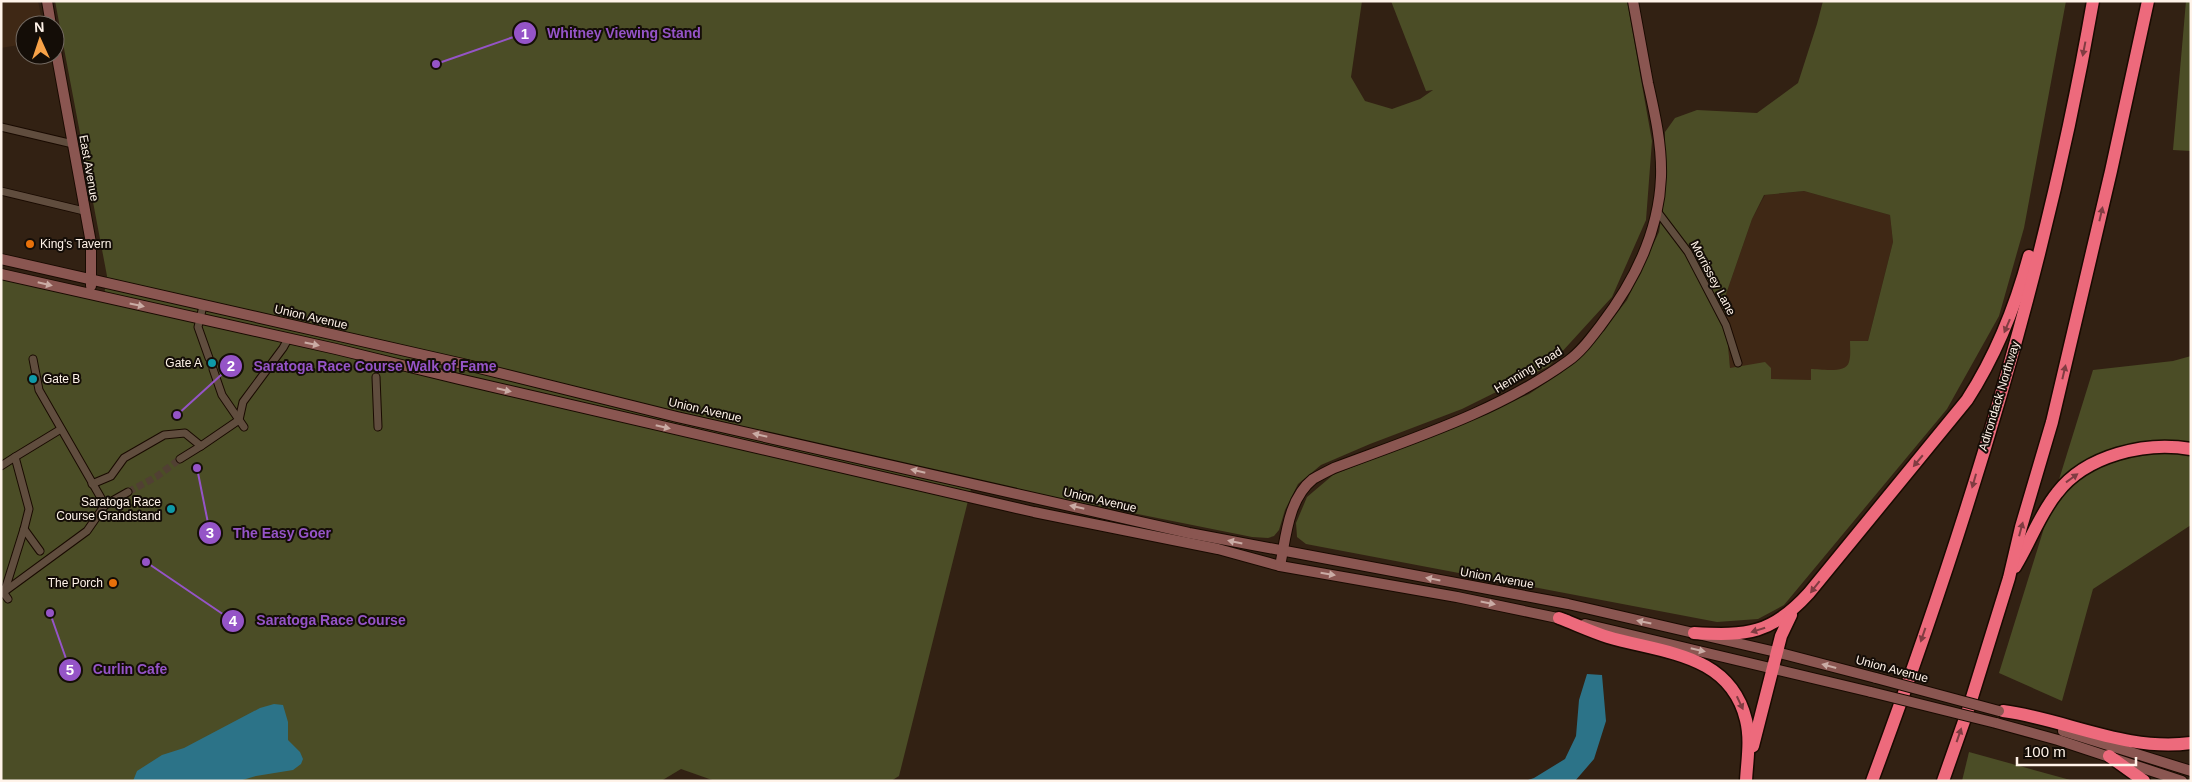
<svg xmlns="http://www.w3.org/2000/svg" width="2192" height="782" font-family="Arial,sans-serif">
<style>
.built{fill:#3f2815}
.green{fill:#4b4d26;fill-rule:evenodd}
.water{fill:#2c7388}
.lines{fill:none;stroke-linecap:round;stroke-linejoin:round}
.street-tunnel{stroke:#514033;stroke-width:7;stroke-dasharray:7 3.5;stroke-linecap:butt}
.street-casing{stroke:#190a01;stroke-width:9}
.secondary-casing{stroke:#190a01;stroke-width:12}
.highway-casing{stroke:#190a01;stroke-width:15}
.street{stroke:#604d3e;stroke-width:7}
.secondary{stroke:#8a5651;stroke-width:10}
.highway{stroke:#ed6a7c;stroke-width:12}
.secondary-bridge-casing{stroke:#190a01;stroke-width:12;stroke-linecap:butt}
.secondary-bridge{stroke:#8a5651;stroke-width:10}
.oneway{fill:#803c42}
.oneway2{fill:#caaca5}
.food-dot{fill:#e8710a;stroke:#140d07;stroke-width:2}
.culture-dot{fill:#0f9aa8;stroke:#140d07;stroke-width:2}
.labels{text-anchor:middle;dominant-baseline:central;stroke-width:4;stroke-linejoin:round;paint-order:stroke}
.street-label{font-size:12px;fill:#fff3e9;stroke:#140d07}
.poi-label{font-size:12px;fill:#fff3e9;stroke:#140d07;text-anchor:end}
.leader{fill:none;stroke:#9554c7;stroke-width:2}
.callout-dot{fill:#9554c7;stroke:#140d07;stroke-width:2}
.mark-label{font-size:15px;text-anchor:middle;font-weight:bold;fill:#fff}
.callout-label{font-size:14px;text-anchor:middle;font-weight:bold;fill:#9554c7;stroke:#140d07;stroke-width:4;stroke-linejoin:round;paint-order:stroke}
</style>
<rect width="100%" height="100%" fill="#322113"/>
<g class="built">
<path d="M1 1H38L43 25H25V44L1 48Z"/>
<path d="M1804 191 1890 215 1893 242 1853 400 1730 369 1724 300 1752 219 1765 195Z"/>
</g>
<g class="green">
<path d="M55 1H1362L1351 77 1365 101 1392 109 1420 99 1433 90 1426 91 1391 1H1627L1652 141 1646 220 1612 297 1549 366 1462 409 1370 444 1321 465 1298 484 1285 510 1279 530 1274 536 1268 538 1252 537 973 481 899 776 891 781H715L681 769 661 781H1V279L103 302 107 276Z"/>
<path d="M1823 1H2066L2024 228 1999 316 1947 409 1784 605 1758 619 1717 622 1306 544 1297 537 1296 523 1307 497 1333 475 1429 437 1529 394 1561 373 1588 350 1627 300 1659 232 1665 194V132L1675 118 1697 110 1757 113 1798 83 1817 24ZM1804 191 1890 215 1893 242 1868 341H1850C1850 347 1851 356 1849 362 1846 374 1821 369 1811 369V380L1771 379V368L1765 362 1730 368 1724 300 1752 219 1764 195Z"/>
<path d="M2186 1H2191V151L2173 150Z"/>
<path d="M2191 356V525L2093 589 2062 701 1999 673 2093 370 2173 361Z"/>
<path d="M1969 752 2074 781H1962Z"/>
</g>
<g class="water">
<path d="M1587 674 1602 675 1606 721 1594 759 1575 781H1525L1534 778 1565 759 1576 736 1579 700Z"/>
<path d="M274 704 283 705 288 722V740L300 752 303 759 301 764 293 770 256 776 239 781H133L137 771 162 755 184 748 260 708Z"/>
</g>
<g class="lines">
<path class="street-tunnel" d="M128 492 156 477 180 459"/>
<g class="street-casing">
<g id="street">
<path d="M1 127 73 144"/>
<path d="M1 191 84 211"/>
<path d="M1657 211 1688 252 1726 325 1738 363"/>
<path d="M203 306 198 327 209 358"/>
<path d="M213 369 222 395 244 427"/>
<path d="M376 377 378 427"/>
<path d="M180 459 201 446"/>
<path d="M1 466 15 457"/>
<path d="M92 484 111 476 124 458 164 435 185 433 201 446 239 420 243 402 283 348 288 339"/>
<path d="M105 505 128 492"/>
<path d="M40 551 24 529 29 509 15 457 61 429"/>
<path d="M1 589 8 599"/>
<path d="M4 593 24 529"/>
<path d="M1 594 87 531 105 505 39 390 33 359"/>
</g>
</g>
<g class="secondary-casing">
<g id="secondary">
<path d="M47 1 51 25"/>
<path d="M55 46 91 243V286"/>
<path d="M1 259 463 364 677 417 1189 533 1568 604 1776 652 1876 678"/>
<path d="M1 274 336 349 459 379 1034 512 1218 549 1280 566 1457 597 1567 620"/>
<path d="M1280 566C1286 537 1288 499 1313 479 1320 475 1328 471 1334 468 1414 438 1499 411 1568 361 1581 352 1591 338 1601 325 1634 282 1659 232 1661 177 1662 145 1655 114 1648 83 1643 56 1638 29 1633 1"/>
<path d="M1585 624 1871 692"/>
<path d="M1996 723 2058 740 2182 781"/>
<path d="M2063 731 2191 771"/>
</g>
</g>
<g class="highway-casing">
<g id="highway">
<path d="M2015 567C2030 543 2039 515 2057 493 2086 455 2146 441 2191 449"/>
<path d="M1559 618C1575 624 1592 632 1608 637 1662 653 1730 653 1746 720 1751 740 1747 761 1746 781"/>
<path d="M1694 633C1747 636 1772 634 1809 593L1967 400C1996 355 2015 308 2029 256"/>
<path d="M2003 711C2065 719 2126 752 2191 743"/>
<path d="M1753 746 1781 636 1791 615"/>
<path d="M2109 756 2144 781"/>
<path d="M1872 781C1966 528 2047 267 2093 1"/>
<path d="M1943 781 1969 707 2009 578 2021 527 2052 422 2111 171 2148 1"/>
</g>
</g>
<use href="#street" class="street"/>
<use href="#secondary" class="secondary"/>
<use href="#highway" class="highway"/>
<g class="secondary-bridge-casing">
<g id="secondary-bridge">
<path d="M1876 678 1999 711"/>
<path d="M1871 692 1996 723"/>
</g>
</g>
<use href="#secondary-bridge" class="secondary-bridge"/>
</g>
<defs><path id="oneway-solid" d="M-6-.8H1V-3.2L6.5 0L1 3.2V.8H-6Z" transform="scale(1.25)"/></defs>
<g class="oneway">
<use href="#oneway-solid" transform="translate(2084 49) rotate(101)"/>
<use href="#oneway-solid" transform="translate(2101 214) rotate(-77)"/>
<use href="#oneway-solid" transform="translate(2007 326) rotate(113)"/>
<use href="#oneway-solid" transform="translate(2064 372) rotate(-77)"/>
<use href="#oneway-solid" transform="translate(1918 461) rotate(130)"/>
<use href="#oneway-solid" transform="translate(2072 478) rotate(-36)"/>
<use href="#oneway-solid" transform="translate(1974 481) rotate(106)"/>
<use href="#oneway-solid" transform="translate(2021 529) rotate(-75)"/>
<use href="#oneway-solid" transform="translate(1815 587) rotate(128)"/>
<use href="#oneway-solid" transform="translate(1758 630) rotate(163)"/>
<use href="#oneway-solid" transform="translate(1923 635) rotate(109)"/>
<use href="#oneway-solid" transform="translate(1740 703) rotate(65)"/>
<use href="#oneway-solid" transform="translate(1959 735) rotate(-71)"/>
</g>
<g class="oneway2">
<use href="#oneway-solid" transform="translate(45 284) rotate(13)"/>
<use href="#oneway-solid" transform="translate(137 305) rotate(12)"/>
<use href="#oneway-solid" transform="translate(312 344) rotate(12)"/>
<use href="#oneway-solid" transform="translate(504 390) rotate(13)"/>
<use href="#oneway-solid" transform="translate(663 427) rotate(13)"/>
<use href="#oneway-solid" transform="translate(760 435) rotate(-167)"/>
<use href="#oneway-solid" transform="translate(918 471) rotate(-167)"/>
<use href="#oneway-solid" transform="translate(1077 507) rotate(-167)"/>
<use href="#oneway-solid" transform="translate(1235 542) rotate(-168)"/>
<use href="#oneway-solid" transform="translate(1328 574) rotate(9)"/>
<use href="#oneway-solid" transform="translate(1433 579) rotate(-169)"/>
<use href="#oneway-solid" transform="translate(1488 603) rotate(11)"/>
<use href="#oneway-solid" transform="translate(1644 622) rotate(-168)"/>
<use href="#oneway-solid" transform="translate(1698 650) rotate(13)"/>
<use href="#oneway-solid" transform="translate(1829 666) rotate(-165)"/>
</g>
<g class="food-dot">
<circle cx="30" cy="244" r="5"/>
<circle cx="113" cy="583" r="5"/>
</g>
<g class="culture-dot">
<circle cx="212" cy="363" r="5"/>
<circle cx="33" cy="379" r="5"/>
<circle cx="171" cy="509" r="5"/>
</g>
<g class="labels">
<g class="street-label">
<text transform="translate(89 168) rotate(80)">East Avenue</text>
<text transform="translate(1713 278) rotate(62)">Morrissey Lane</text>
<text transform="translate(311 317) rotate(13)">Union Avenue</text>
<text transform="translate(1528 370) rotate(-31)">Henning Road</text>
<text transform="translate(1999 396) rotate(-73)">Adirondack Northway</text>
<text transform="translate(705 410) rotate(13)">Union Avenue</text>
<text transform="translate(1100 500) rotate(13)">Union Avenue</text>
<text transform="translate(1497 578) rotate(10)">Union Avenue</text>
<text transform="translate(1892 669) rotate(15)">Union Avenue</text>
</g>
<g class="poi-label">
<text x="40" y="244" text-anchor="start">King's Tavern</text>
<text x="202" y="363">Gate A</text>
<text x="43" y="379" text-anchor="start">Gate B</text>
<text x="161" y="502">Saratoga Race<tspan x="161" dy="14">Course Grandstand</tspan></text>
<text x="103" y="583">The Porch</text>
</g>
</g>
<path class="leader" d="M436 64L525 33M177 415L231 366M197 468L210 533M146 562L233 621M50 613L70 670"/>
<g class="callout-dot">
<circle cx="436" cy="64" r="5"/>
<circle cx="177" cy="415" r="5"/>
<circle cx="197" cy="468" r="5"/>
<circle cx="146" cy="562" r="5"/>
<circle cx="50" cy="613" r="5"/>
<circle cx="525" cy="33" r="12"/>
<circle cx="231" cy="366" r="12"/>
<circle cx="210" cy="533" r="12"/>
<circle cx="233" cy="621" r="12"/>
<circle cx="70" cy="670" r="12"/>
</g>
<g class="mark-label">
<text x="525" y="39">1</text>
<text x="231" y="371">2</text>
<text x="210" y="538">3</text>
<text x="233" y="626">4</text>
<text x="70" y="675">5</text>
</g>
<g class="callout-label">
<text x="624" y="38">Whitney Viewing Stand</text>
<text x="375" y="371">Saratoga Race Course Walk of Fame</text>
<text x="282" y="538">The Easy Goer</text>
<text x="331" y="625">Saratoga Race Course</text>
<text x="130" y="674">Curlin Cafe</text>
</g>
<rect width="2192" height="782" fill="none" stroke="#fff3e9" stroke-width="5"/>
<g transform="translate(40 40) rotate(357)"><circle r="24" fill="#140d07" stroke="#726961"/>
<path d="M0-4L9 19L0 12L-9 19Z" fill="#f7a248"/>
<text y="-8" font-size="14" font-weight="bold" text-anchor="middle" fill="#fff3e9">N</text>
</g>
<path d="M2017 757v8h119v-8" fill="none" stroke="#fff3e9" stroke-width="2.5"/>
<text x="2024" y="757" font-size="15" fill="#fff3e9" stroke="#140d07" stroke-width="4" paint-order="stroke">100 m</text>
</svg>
